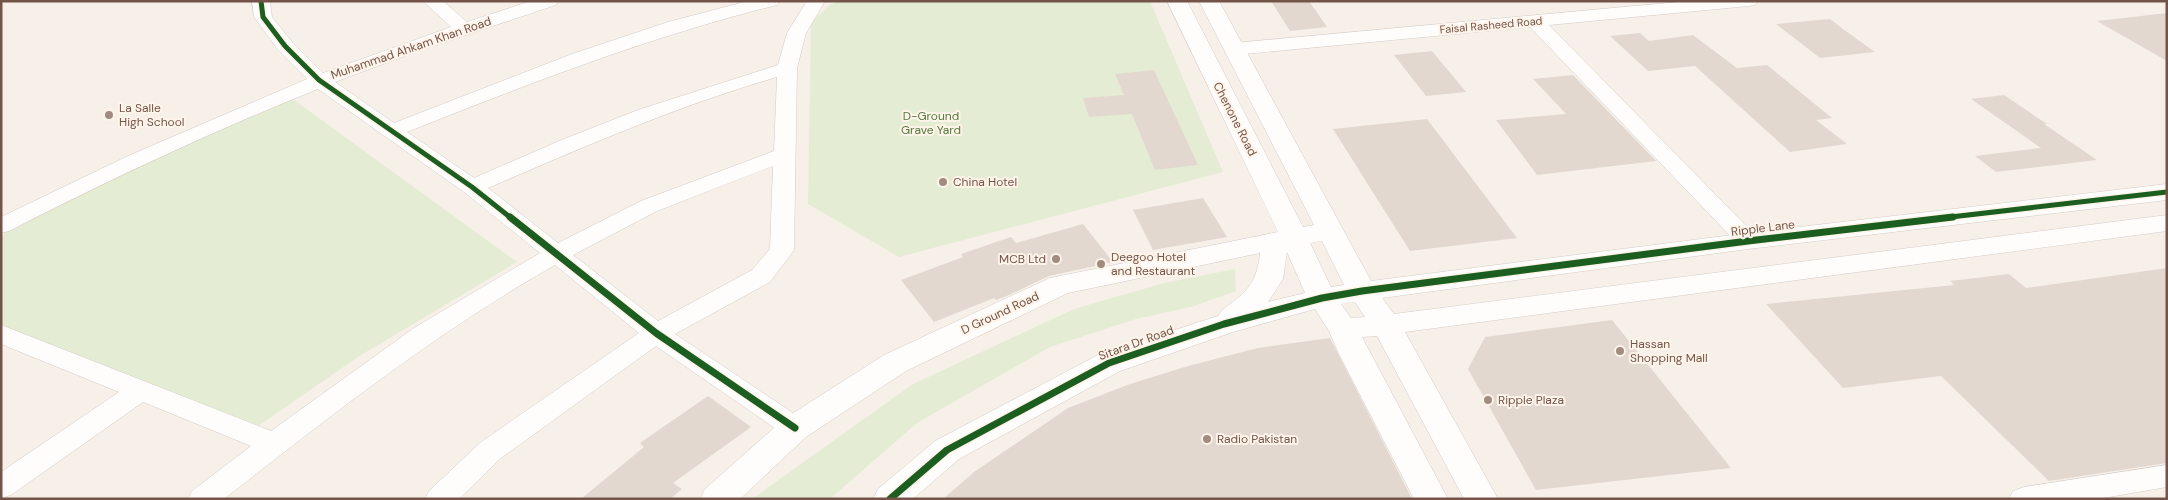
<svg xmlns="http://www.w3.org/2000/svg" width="2168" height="500" font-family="'DM Sans',sans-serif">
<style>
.green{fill:#e4edd3}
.building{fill:#e3d8d0}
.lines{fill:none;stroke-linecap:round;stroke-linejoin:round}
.street-casing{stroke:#d4cbc6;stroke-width:1}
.secondary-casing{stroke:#d5cbc6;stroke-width:1}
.street{fill:#fefdfc;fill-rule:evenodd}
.secondary{fill:#fefdfc;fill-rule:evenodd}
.cycleway-far1-casing{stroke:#fff4e9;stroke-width:8}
.cycleway-casing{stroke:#fff4e9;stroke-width:10}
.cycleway-far1{stroke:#1b5e20;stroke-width:5}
.cycleway{stroke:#1b5e20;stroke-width:7}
.poi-dot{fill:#a28b81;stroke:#fff4e9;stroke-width:2}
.labels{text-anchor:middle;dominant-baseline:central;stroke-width:4;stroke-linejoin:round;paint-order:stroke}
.far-street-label{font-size:11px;fill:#745449;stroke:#fff4e9}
.street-label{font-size:12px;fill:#745449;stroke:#fff4e9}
.poi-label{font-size:12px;fill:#745449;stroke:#fff4e9;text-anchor:start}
.park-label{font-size:12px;fill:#567a41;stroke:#fff4e9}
</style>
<rect width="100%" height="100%" fill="#f6f0e9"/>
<g class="green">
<path d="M837 1H1150L1223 172 899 257 808 204 811 23 826 8Z"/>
<path d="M290 97 517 262 361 355 239 439 1 328V235L116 174Z"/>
<path d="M1235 269 1236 291 1191 307 1136 319 1050 347 917 423 830 499H752L913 384 1074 309 1164 283Z"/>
</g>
<g class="building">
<path d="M1271 1H1309L1327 27 1290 31Z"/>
<path d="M2167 13V61L2097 21Z"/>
<path d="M1830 19 1843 29 1875 52 1820 58 1776 24Z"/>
<path d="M1640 33 1649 41 1693 35 1737 68 1767 65 1832 118 1816 120 1847 144 1790 152 1695 66 1648 71 1610 36Z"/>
<path d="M1432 51 1466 92 1426 96 1394 55Z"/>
<path d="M1154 70 1198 165 1155 170 1132 114 1089 117 1083 98 1124 95 1115 74Z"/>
<path d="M1573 75 1656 161 1537 175 1496 120 1566 114 1533 79Z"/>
<path d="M2004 95 2047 124H2044L2097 160 1996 172 1975 156 2041 148 1971 99Z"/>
<path d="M1427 119 1517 238 1410 251 1333 129Z"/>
<path d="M1203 198 1227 237 1153 250 1133 210Z"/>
<path d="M1083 224 1113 262 1049 276 1009 295 996 300 994 298 934 322 901 280 963 257 961 254 1011 237 1016 243Z"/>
<path d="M2167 268V463L2049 481 1941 376 1843 388 1766 304 1954 285 1950 281 2009 274 2026 288Z"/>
<path d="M1612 320 1731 468 1536 490 1468 369 1485 337Z"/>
<path d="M1330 338 1412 499H943L974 472 1068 408 1130 384 1188 366 1258 348Z"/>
<path d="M708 396 751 427 673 483 682 489 670 499H581L644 447 640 443Z"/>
</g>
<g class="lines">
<g class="street-casing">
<g id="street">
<path d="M252 1H270L272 17 292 42 323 73 451 27 423 1H443L467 22 531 1H559L556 5 415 52 335 82 394 123 572 54 668 22 748 1H780L777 5C648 37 531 83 407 132L474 178 559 141 638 110 778 65 787 33 807 1H825L806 33 797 68 794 250 770 282 675 334 805 421 809 428 805 435 795 438 785 435 656 346 501 458 459 499H425L429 491 481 442 639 333 555 265C437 332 331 415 224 499H188L192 491 251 446 143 402 11 495 1 498V472L119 392 1 344V325L271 431 414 328 540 253 464 192 318 89C213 131 111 179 9 231L1 233V217L128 156 307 79 278 50 257 21 254 17ZM777 77 774 151 641 201 558 243 488 188C583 147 677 106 777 77ZM773 166 770 249 752 270 658 321 573 255 657 211Z"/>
<path d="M1689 1H1758L1755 5 1749 6 1549 25 1756 236 1760 241 1756 246 1748 248 1740 246 1530 27 1234 55 1227 53 1225 49 1227 45 1234 43Z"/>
<path d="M2167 465V487L2097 499H2009L2013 491 2024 487Z"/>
</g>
</g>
<g class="secondary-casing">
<path id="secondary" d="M1167 1H1187L1303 227 1314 225 1199 1H1219L1371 281 1748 233 2167 184V200L1748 249 1382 298 1394 314 2167 215V231L1405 332 1498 499H1464L1377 336 1362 337 1448 499H1414L1339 354 1329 331 1315 309 1233 332 1120 371 959 459 913 499H873L878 489 935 441 1098 355 1218 316 1221 311C1245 293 1257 285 1260 253L1068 293 906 371 806 437 740 499H700L705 489 784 419 884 355 1050 278 1278 232ZM1322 241 1344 285 1331 287 1310 243ZM1287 252 1305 293 1268 302 1283 279ZM1355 302 1365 317 1351 318 1341 304Z"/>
</g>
<use href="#street" class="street"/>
<use href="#secondary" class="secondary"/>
<g class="cycleway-far1-casing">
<g id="cycleway-far1">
<path d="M261 1 263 17 285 46 319 80 472 187 511 218"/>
<path d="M1942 218 2167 192"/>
</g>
</g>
<g class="cycleway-casing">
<g id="cycleway">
<path d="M510 217 656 333 795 428"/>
<path d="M890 499 947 450 1109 363 1224 324 1322 298 1362 291 1748 241 1953 217"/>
</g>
</g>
<use href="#cycleway-far1" class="cycleway-far1"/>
<use href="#cycleway" class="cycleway"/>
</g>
<g class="poi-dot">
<circle cx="109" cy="115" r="5"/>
<circle cx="943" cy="182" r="5"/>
<circle cx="1056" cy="259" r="5"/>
<circle cx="1101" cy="264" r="5"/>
<circle cx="1620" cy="351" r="5"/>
<circle cx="1488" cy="400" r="5"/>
<circle cx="1207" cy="439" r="5"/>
</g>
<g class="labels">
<g class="far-street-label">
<text transform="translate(1491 25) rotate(-5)">Faisal Rasheed Road</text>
</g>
<g class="street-label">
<text transform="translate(411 48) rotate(-19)">Muhammad Ahkam Khan Road</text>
<text transform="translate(1235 119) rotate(63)">Chenone Road</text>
<text transform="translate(1763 228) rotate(-7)">Ripple Lane</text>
<text transform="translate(1000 313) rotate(-25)">D Ground Road</text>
<text transform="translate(1136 343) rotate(-20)">Sitara Dr Road</text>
</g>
<g class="poi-label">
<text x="119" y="108">La Salle<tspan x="119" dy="14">High School</tspan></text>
<text x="953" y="182">China Hotel</text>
<text x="1111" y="257">Deegoo Hotel<tspan x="1111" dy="14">and Restaurant</tspan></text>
<text x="1046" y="259" text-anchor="end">MCB Ltd</text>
<text x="1630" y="344">Hassan<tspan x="1630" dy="14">Shopping Mall</tspan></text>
<text x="1498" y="400">Ripple Plaza</text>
<text x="1217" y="439">Radio Pakistan</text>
</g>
<g class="park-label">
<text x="931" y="116">D-Ground<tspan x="931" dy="14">Grave Yard</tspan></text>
</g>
</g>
<rect width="2168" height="500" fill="none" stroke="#745449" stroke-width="5"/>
</svg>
